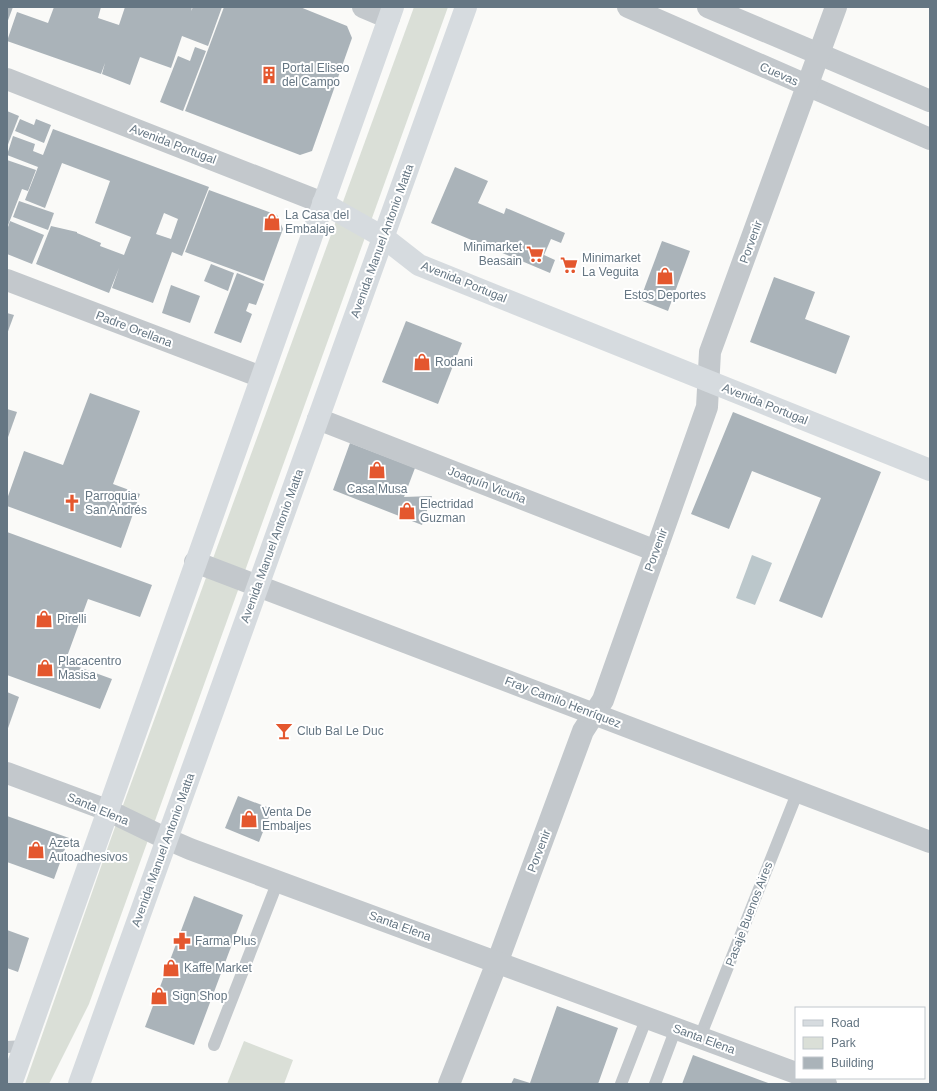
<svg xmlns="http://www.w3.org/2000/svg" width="937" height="1091" font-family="Helvetica,sans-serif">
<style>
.green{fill:#dadfd7}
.water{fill:#bbc7cb}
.building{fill:#aab3b9;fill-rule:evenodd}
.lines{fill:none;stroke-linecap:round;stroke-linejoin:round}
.service{stroke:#c3c8cc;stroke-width:12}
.minor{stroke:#c3c8cc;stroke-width:22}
.tertiary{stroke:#c3c8cc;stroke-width:22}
.secondary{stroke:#d6dbdf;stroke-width:22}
.primary{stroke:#d6dbdf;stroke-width:22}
.labels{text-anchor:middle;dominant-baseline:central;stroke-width:4;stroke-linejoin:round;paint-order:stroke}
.poi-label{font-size:12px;fill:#657683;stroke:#fff;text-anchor:start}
.street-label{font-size:12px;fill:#657683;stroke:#fff}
</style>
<rect width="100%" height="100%" fill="#fafaf8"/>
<g class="green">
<path d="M414 7H448L89 1004 49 1084H25L110 841Z"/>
<path d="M244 1041 293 1060 284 1084H227Z"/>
</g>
<path class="water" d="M752 555 772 563 755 605 736 598Z"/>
<g class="building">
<path d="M7 7H13L7 23Z"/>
<path d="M54 7H101L98 18 119 25 125 7H192L191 11 193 7H222L208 46 182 36 171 68 140 57 130 85 102 74 105 63 101 74 7 41 17 12 48 23Z"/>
<path d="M224 7H300L347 26 352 38 312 151 300 155 185 111Z"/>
<path d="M195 47 206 51 183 111 160 102 178 56 190 61Z"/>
<path d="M7 111 19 116 7 147Z"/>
<path d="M20 119 34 125 36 119 51 125 44 143 15 131Z"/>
<path d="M53 129 209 187 182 256 172 252 153 303 112 288 119 268 109 293 36 264 51 226 77 232V233L101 243 100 246 124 255 131 237 95 223 110 181 62 163 45 208 25 200 38 167 7 155 13 136 35 144 33 151 43 155ZM164 213 178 219 171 239 156 234Z"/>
<path d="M7 160 36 170 28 191 22 189 7 228Z"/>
<path d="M455 167 488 181 478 203 504 214 506 208 565 233 561 243 551 239 544 255 555 260 550 273 431 223Z"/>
<path d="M209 190 277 215 283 229 264 281 185 252Z"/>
<path d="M19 201 54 213 48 230 13 217Z"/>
<path d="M10 221 44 235 32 264 7 254V230Z"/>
<path d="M662 241 690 251 668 311 640 300Z"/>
<path d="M211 264 234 273 228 291 204 281Z"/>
<path d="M237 273 264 284 256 305 249 303 246 311 252 314 241 343 214 333Z"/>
<path d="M774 277 815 292 805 319 850 336 836 374 750 342Z"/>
<path d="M171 285 200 296 190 323 162 313Z"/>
<path d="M7 313 14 315 7 334Z"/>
<path d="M406 321 462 343 438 404 382 382Z"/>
<path d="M90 393 140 411 113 484 140 494 121 548 7 506V499L24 451 63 465Z"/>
<path d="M7 409 17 412 7 440Z"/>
<path d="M733 412 881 472 822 618 779 601 821 498 752 471 729 529 691 514Z"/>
<path d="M350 443 415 468 404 497 432 496 422 525 333 490Z"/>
<path d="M7 532 152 585 140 617 88 599 65 662 112 679 100 709 7 675Z"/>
<path d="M7 692 19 697 7 731Z"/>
<path d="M238 796 272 809 259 842 225 828Z"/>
<path d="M7 816 69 838 54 879 7 862Z"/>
<path d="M194 896 243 915 194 1045 145 1027Z"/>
<path d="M7 930 29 938 18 972 7 968Z"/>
<path d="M557 1006 618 1028 598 1084H511L514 1078 530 1083Z"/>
<path d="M693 1055 771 1084H682Z"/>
</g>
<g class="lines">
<g class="service">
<path d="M700 1037 798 791"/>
<path d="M214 1045 278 881"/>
<path d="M7 1047 25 1046"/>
<path d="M621 1084 647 1017"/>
<path d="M655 1084 676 1028"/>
</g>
<g class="minor">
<path d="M363 7 389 18"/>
<path d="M628 7 930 139"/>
<path d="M708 7 930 101"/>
<path d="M7 280 261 377"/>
<path d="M318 419 656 551"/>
<path d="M449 1084 500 955 583 731 603 700 707 407 710 352 836 7"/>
</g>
<g class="tertiary">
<path d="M7 79 323 203"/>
<path d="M195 562 930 842"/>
<path d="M7 773 107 810 167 839 190 849 796 1073"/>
<path d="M810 1078 826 1084"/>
</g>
<path class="secondary" d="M323 203 383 237 419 265 930 470"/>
<g class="primary">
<path d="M11 1084 393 7"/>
<path d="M79 1084 466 7"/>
</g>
</g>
<defs>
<g id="building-bare" transform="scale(1.38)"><path d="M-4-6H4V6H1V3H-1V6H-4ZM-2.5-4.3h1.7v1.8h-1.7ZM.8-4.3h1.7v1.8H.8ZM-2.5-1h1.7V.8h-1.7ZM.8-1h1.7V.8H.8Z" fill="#e4572e" stroke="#fff" stroke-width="2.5" paint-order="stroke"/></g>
<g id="shop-bare" transform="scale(1.38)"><path d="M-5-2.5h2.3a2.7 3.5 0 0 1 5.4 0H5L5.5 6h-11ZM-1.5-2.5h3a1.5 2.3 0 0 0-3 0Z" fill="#e4572e" stroke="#fff" stroke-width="2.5" paint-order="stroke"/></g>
<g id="supermarket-bare" transform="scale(1.38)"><path d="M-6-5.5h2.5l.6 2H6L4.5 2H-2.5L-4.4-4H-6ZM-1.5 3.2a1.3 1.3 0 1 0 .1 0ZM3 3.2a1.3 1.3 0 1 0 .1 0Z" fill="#e4572e" stroke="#fff" stroke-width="2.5" paint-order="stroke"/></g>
<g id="church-bare" transform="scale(1.38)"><path d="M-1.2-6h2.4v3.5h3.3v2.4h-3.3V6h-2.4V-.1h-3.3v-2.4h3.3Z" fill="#e4572e" stroke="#fff" stroke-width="2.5" paint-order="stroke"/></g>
<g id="bar-bare" transform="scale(1.38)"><path d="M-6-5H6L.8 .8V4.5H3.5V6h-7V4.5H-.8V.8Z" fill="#e4572e" stroke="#fff" stroke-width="2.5" paint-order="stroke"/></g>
<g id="pharmacy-bare" transform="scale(1.38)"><path d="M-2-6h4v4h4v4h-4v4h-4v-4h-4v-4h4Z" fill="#e4572e" stroke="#fff" stroke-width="2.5" paint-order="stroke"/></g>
</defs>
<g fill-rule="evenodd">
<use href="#building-bare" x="269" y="75"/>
<use href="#shop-bare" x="272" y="222"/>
<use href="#supermarket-bare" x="535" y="254"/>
<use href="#supermarket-bare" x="569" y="265"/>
<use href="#shop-bare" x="665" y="276"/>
<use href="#shop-bare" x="422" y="362"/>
<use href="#shop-bare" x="377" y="470"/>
<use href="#church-bare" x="72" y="503"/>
<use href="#shop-bare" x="407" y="511"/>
<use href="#shop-bare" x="44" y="619"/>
<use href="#shop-bare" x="45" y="668"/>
<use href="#bar-bare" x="284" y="731"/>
<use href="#shop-bare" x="249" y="819"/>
<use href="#shop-bare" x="36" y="850"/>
<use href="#pharmacy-bare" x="182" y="941"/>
<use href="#shop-bare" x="171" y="968"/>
<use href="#shop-bare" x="159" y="996"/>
</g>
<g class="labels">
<g class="poi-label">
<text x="282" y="68">Portal Eliseo<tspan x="282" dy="14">del Campo</tspan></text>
<text x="285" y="215">La Casa del<tspan x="285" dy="14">Embalaje</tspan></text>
<text x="522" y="247" text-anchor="end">Minimarket<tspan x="522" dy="14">Beasain</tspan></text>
<text x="582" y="258">Minimarket<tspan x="582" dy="14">La Veguita</tspan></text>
<text x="665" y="295" text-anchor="middle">Estos Deportes</text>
<text x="435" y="362">Rodani</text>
<text x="377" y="489" text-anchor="middle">Casa Musa</text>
<text x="85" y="496">Parroquia<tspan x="85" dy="14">San Andrés</tspan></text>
<text x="420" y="504">Electridad<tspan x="420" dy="14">Guzman</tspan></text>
<text x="57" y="619">Pirelli</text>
<text x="58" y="661">Placacentro<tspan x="58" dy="14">Masisa</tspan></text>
<text x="297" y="731">Club Bal Le Duc</text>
<text x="262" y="812">Venta De<tspan x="262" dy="14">Embaljes</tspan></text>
<text x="49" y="843">Azeta<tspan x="49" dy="14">Autoadhesivos</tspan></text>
<text x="195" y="941">Farma Plus</text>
<text x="184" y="968">Kaffe Market</text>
<text x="172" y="996">Sign Shop</text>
</g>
<g class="street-label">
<text transform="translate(779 74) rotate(24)">Cuevas</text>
<text transform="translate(173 144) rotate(21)">Avenida Portugal</text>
<text transform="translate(382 241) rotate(-70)">Avenida Manuel Antonio Matta</text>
<text transform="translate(751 242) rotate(-70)">Porvenir</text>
<text transform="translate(464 282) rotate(22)">Avenida Portugal</text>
<text transform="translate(134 329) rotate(21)">Padre Orellana</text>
<text transform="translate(765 404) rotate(22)">Avenida Portugal</text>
<text transform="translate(487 485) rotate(21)">Joaquín Vicuña</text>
<text transform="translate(272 546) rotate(-70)">Avenida Manuel Antonio Matta</text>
<text transform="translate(656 550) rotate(-70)">Porvenir</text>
<text transform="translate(563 702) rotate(21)">Fray Camilo Henríquez</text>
<text transform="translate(98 809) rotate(23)">Santa Elena</text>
<text transform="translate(163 850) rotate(-70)">Avenida Manuel Antonio Matta</text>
<text transform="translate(539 851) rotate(-69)">Porvenir</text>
<text transform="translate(749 914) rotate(-69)">Pasaje Buenos Aires</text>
<text transform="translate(400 926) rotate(20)">Santa Elena</text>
<text transform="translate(704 1039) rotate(20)">Santa Elena</text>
</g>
</g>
<rect width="937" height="1091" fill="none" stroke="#657683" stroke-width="16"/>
<rect x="795" y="1007" width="130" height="72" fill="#ffffff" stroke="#c1c8cd"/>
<rect x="803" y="1020" width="20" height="6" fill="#d6dbdf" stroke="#c1c8cd"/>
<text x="831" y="1027" font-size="12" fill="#657683">Road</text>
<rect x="803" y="1037" width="20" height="12" fill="#dadfd7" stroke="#c1c8cd"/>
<text x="831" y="1047" font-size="12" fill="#657683">Park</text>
<rect x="803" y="1057" width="20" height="12" fill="#aab3b9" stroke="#c1c8cd"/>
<text x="831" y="1067" font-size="12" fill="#657683">Building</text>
</svg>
